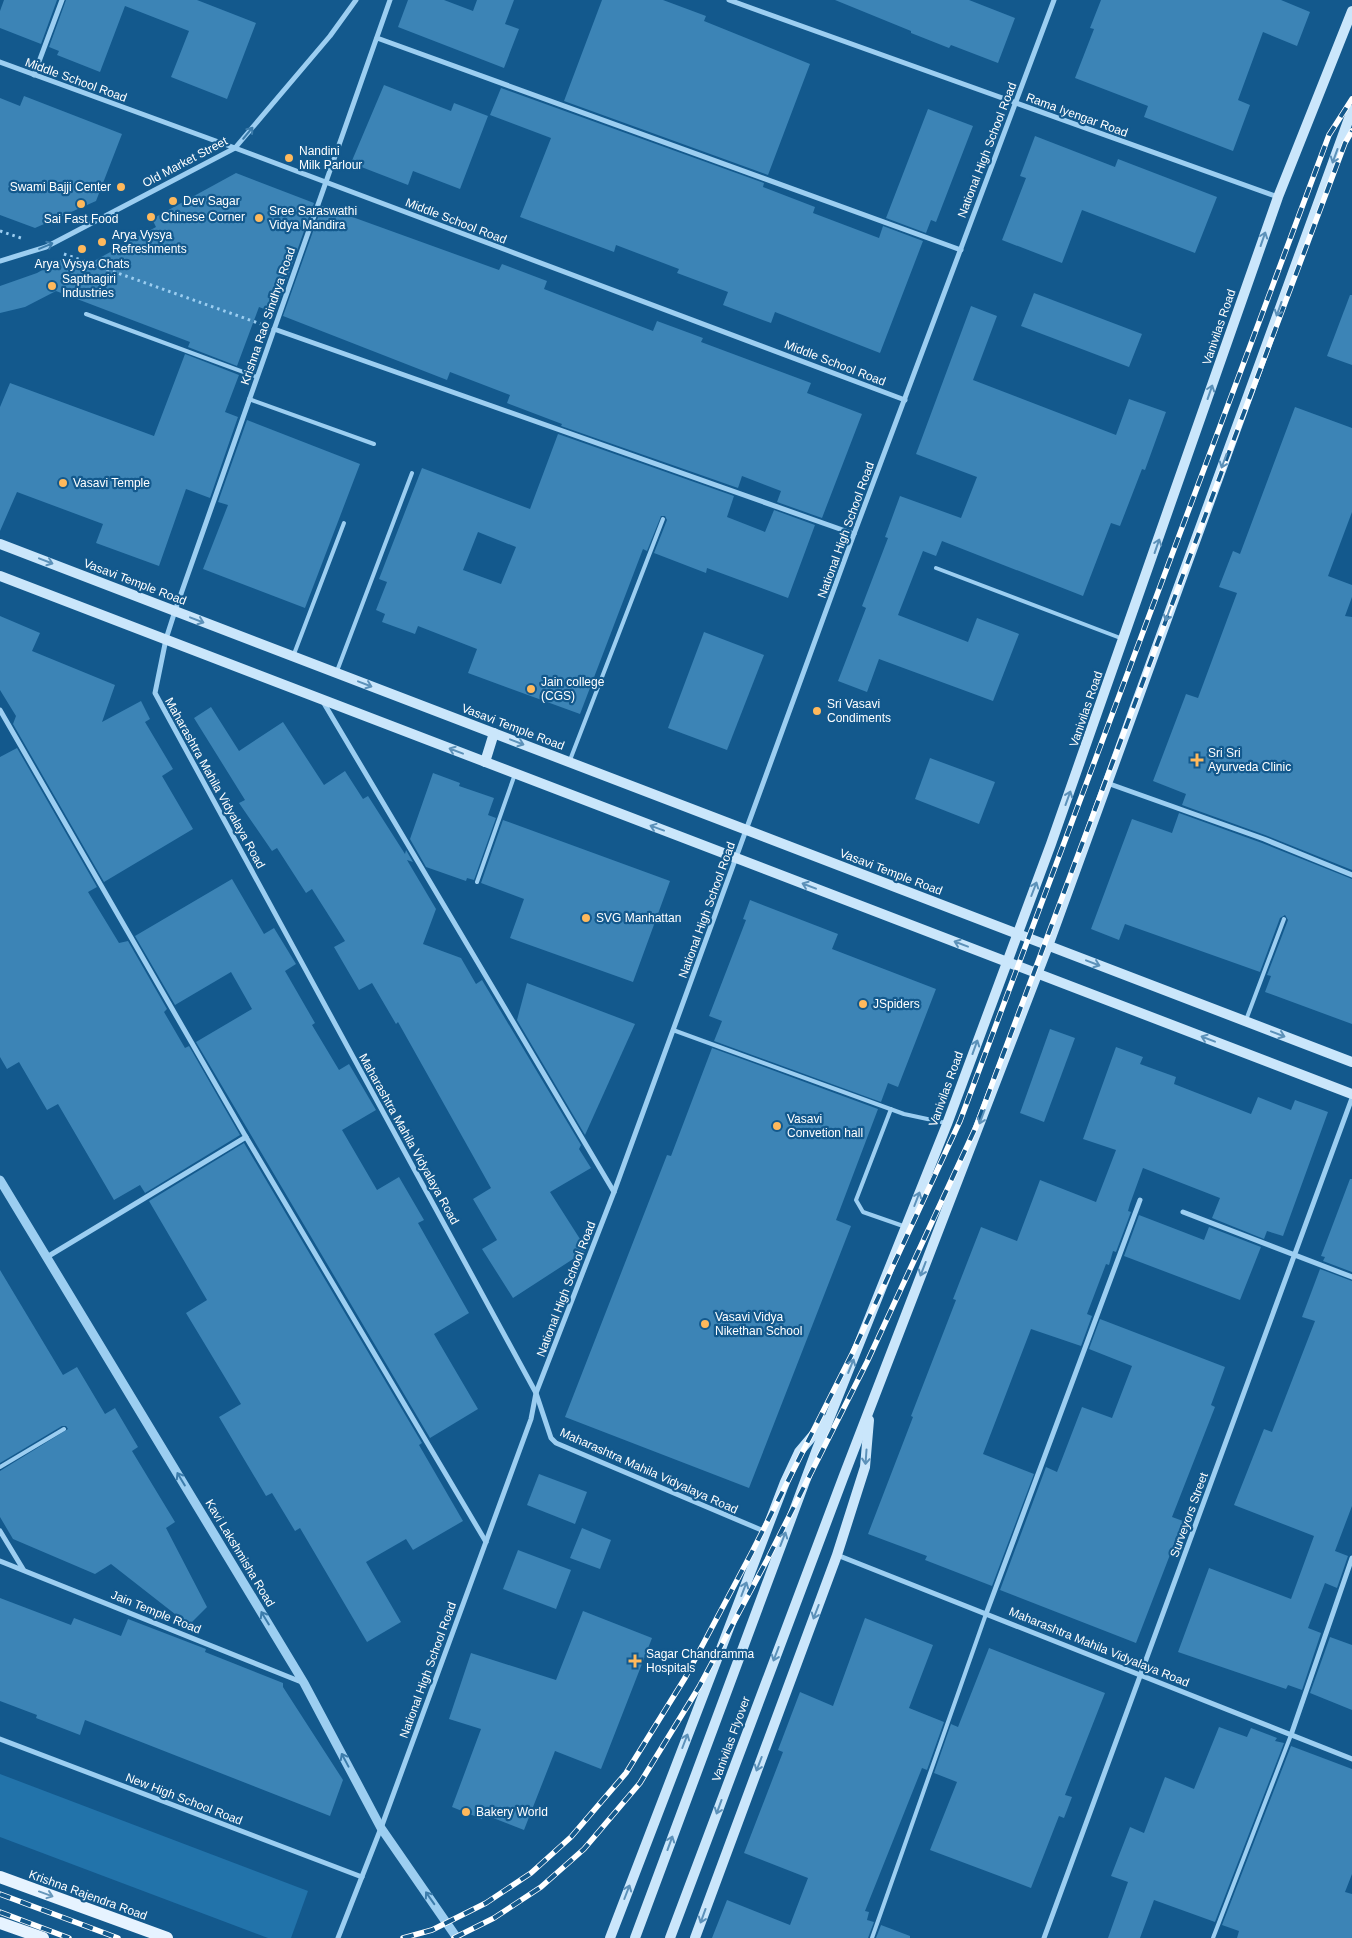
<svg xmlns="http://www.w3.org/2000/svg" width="1352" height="1938" font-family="Helvetica,sans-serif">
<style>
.green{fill:#2273aa}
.building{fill:#3c84b6;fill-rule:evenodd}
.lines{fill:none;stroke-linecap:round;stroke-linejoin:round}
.path{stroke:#9ccef1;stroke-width:3;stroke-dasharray:2.5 4;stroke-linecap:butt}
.service{stroke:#9ccef1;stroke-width:4}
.minor{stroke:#9ccef1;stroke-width:5}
.tertiary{stroke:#9ccef1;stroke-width:9}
.secondary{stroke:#cae6fb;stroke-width:10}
.primary{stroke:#e6f3ff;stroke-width:12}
.rail-casing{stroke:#fff;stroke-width:5.5}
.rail{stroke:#13598d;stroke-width:4;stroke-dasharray:11;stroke-linecap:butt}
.oneway{stroke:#3c7cab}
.oneway2{stroke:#5c91b9}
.oneway3{stroke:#6797bb}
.poi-dot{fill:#ffb95c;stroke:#13598d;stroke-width:2}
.labels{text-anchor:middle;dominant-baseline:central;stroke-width:4.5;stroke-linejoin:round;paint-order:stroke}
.street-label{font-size:12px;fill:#fff;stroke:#13598d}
.poi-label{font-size:12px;fill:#fff;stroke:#13598d;text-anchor:start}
</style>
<rect width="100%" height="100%" fill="#13598d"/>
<path class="green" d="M0 1774 308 1891 291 1938H268L0 1837Z"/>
<g class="building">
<path d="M4 0H57L41 44 0 28V11Z"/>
<path d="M66 0H197L256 23 227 99 171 77 189 31 125 6 100 72 57 55 59 51 49 47Z"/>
<path d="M408 0H444L473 11 477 0H514L505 24 519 29 504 68 398 27Z"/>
<path d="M602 0H663L706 16 704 21 810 64 768 175 564 101Z"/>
<path d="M835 0H969L1015 18 998 63 951 45 949 48 911 33V31Z"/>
<path d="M1101 0H1281L1310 12 1297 46 1263 32 1238 100 1250 105 1233 151 1144 117 1148 106 1075 78 1094 29 1090 28Z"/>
<path d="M384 85 451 111 454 103 488 116 460 189 413 171 408 185 351 163Z"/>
<path d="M501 88 764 183 763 187 815 207 813 213 879 238 883 226 923 241 880 353 775 312 771 323 723 305 728 292 677 273 679 269 616 245 614 252 520 217 551 138 490 115Z"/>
<path d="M24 96 122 134 96 201 35 228 0 215V98L20 106Z"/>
<path d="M928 109 973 126 936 222 931 220 926 233 886 218Z"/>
<path d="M1035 136 1115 167 1118 159 1217 197 1195 253 1082 210 1062 263 1002 240 1026 178 1020 176Z"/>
<path d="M236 173 314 203 275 313 259 307 237 366 188 347 190 342 56 291 25 307 0 313V286L37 273 62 259 83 267 156 227 152 219Z"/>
<path d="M322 206 499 270 502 264 547 281 544 289 653 331 657 321 703 338 701 342 811 383 807 393 862 414 822 518 777 502 781 491 742 476 738 488 561 426 562 424 507 403 510 395 450 372 447 380 283 316Z"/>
<path d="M1034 293 1142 334 1129 367 1021 326Z"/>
<path d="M1350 295H1352V365L1327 356Z"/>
<path d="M971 306 997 316 973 380 1116 435 1129 399 1166 412 1145 470 1142 469 1120 526 1111 523 1083 596 942 541 936 556 923 551 898 615 968 642 977 618 1019 634 993 701 879 659 867 692 838 681 866 608 862 606 888 538 885 537 900 496 961 518 977 477 916 454Z"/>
<path d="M185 354 239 375 225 412 238 417 210 498 186 489 159 566 96 543 103 524 17 492 0 531V407L10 383 154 436Z"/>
<path d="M1295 407 1352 428V512L1328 576 1352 585V597L1345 616 1352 617V870L1265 835 1182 805 1186 794 1153 781 1186 694 1198 698 1237 593 1219 587 1233 551 1240 554Z"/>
<path d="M247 420 360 464 305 608 203 569 228 505 218 502Z"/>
<path d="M558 434 734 496 727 517 765 532 774 510 815 525 788 598 707 568 706 573 654 553 667 520 665 516H661L647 551 643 549 580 714 468 673 477 649 418 626 415 634 382 622 385 614 376 610 387 582 379 579 422 468 530 509ZM478 532 516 547 501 584 463 570Z"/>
<path d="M0 616 40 633 32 651 115 685 102 722 141 701 150 719 145 722 173 769 162 776 193 829 104 882 13 724 16 716 0 690Z"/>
<path d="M704 632 764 655 727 750 668 728Z"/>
<path d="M211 707 239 751 283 722 324 785 345 771 363 799 368 796 405 854 406 850 413 862 407 860 436 909 423 944 461 958 476 984 482 980 581 1145 579 1149 591 1168 550 1192 587 1250 513 1298 482 1249 497 1240 473 1199 491 1188 398 1022 396 1024 372 983 359 990 334 947 345 941 312 889 306 893 277 848 272 851 239 803 245 800 194 718Z"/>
<path d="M17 748 97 887 88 892 119 943 128 941 167 1009 164 1012 185 1048 189 1046 240 1135 145 1193 140 1185 114 1200 58 1104 47 1110 19 1062 7 1069 0 1057V757Z"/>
<path d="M930 758 995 782 979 824 915 799Z"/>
<path d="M433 773 460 783 459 786 494 798 488 815 496 818 474 880 467 878 466 881 426 867 410 839Z"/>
<path d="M1179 813 1262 843 1352 879V1024L1265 992 1271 976 1267 975 1288 920 1285 915 1280 918 1260 972 1125 924 1119 940 1091 929 1132 819 1172 833Z"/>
<path d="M503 820 670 881 633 982 510 938 524 899 481 883Z"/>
<path d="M232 879 264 934 274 928 296 964 285 971 315 1023 312 1025 339 1070 349 1064 376 1110 342 1130 377 1190 399 1177 424 1220 418 1223 469 1313 434 1334 478 1409 430 1438 196 1042 252 1009 231 972 175 1005 135 936Z"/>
<path d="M750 900 838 934 832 949 936 989 898 1087 888 1083 881 1102 714 1041 722 1021 709 1016 746 920 743 919Z"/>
<path d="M527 983 635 1024 585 1135 517 1020Z"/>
<path d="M1050 1029 1075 1038 1044 1122 1020 1113Z"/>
<path d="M1116 1047 1143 1057 1140 1064 1176 1077 1174 1084 1251 1114 1258 1097 1291 1110 1295 1100 1328 1112 1283 1236 1267 1231 1264 1239 1212 1218 1220 1198 1143 1168 1130 1204 1128 1211 1131 1212 1116 1252 1113 1251 1109 1265 1106 1264 1087 1314 1092 1316 1081 1346 1031 1329 983 1454 1034 1474 992 1586 925 1560 927 1556 868 1534 913 1417 911 1416 956 1300 953 1299 981 1227 1017 1241 1040 1180 1096 1202 1116 1150 1083 1139Z"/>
<path d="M712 1048 878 1109 836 1220 851 1226 749 1488 565 1417 667 1155 671 1156Z"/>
<path d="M244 1143 422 1443 419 1445 463 1521 413 1550 406 1539 366 1562 401 1622 367 1642 300 1528 295 1531 272 1493 266 1496 219 1417 241 1404 186 1313 207 1300 149 1201Z"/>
<path d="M1350 1179H1352V1272L1323 1261 1325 1257 1321 1256Z"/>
<path d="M1139 1215 1204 1240 1209 1227 1261 1247 1240 1300 1124 1256Z"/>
<path d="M1320 1269 1352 1281V1506L1335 1551 1348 1556 1337 1588 1325 1583 1308 1628 1321 1633 1302 1690 1288 1685 1286 1689 1178 1652 1209 1568 1291 1599 1314 1536 1234 1505 1264 1429 1272 1432 1315 1321 1302 1317Z"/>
<path d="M0 1270 63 1375 77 1367 105 1414 115 1408 138 1447 132 1451 175 1522 166 1528 207 1607 189 1625 111 1564 95 1574 13 1539 0 1517V1471L68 1429 66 1426H62L0 1463Z"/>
<path d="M1100 1319 1225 1367 1211 1405 1215 1407 1172 1517 1183 1521 1136 1643 1000 1590 1046 1467 1057 1472 1082 1407 1112 1418 1132 1366 1089 1349Z"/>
<path d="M539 1474 587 1492 575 1524 527 1505Z"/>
<path d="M582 1528 611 1540 600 1569 570 1558Z"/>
<path d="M518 1550 571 1570 556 1609 503 1589Z"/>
<path d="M0 1598 71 1625 74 1618 121 1636 128 1619 206 1649 205 1652 283 1683V1687L343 1780 330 1816 85 1720 80 1735 36 1718 37 1715 0 1701Z"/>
<path d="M583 1611 652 1638 601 1769 555 1751 524 1830 483 1814 482 1819 452 1807 481 1729 449 1719 471 1653 556 1680Z"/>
<path d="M865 1618 933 1645 909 1708 944 1722 927 1770 922 1768 865 1911 869 1912 867 1920 874 1922 868 1938H712L727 1900 790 1925 808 1878 744 1853 783 1752 778 1750 800 1692 833 1706Z"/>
<path d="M1330 1637 1352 1645V1710L1310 1693Z"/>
<path d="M989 1648 1105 1693 1065 1795 1072 1797 1064 1818 1059 1816 1031 1888 930 1850 957 1782 934 1773 951 1724 958 1727Z"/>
<path d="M1219 1727 1247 1737 1251 1728 1277 1738 1275 1741 1284 1743 1215 1922 1154 1900 1140 1938H1108L1128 1882 1111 1876 1130 1827 1144 1833 1165 1777 1194 1789Z"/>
<path d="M1291 1746 1352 1769V1874L1345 1892 1352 1894V1938H1237L1239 1931 1222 1925Z"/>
<path d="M881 1925 910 1936V1938H876Z"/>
</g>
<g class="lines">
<g class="path">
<path d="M0 231 21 238"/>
<path d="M64 254 261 324"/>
</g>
<g class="service">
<path d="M86 314 257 377"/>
<path d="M249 399 374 444"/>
<path d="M936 568 1123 639"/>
<path d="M294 654 344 523"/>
<path d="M337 671 412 473"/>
<path d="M570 760 663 519"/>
<path d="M477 882 515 774"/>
<path d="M1246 1020 1284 919"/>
<path d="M673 1030 904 1114 946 1123"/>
<path d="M891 1109 856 1200 863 1212 906 1227"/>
<path d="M0 1467 64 1429"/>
<path d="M872 1938 986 1614"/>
<path d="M1213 1938 1291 1735"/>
</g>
<g class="minor">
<path d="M390 0 175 611 166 639 155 693 536 1393 551 1438 556 1443 766 1532"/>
<path d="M729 0 1278 197"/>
<path d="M377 38 961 250"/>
<path d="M0 62 235 148 905 400"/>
<path d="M34 75 62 0"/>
<path d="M0 261 46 247 235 148 330 36 356 0"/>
<path d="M274 329 854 534"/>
<path d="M322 700 614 1192"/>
<path d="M0 710 246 1137 486 1542"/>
<path d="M1107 783 1264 839 1352 875"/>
<path d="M1183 1212 1352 1277"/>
<path d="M47 1257 246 1137"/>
<path d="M0 1531 23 1569"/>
<path d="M837 1555 1352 1759"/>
<path d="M0 1561 304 1683"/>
<path d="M986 1614 1140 1200"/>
<path d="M1291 1735 1352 1558"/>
<path d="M0 1739 362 1877"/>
<path d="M338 1938 381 1828 531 1419 536 1393 614 1192 854 534 1054 0"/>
<path d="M1044 1938 1352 1098"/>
</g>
<path class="tertiary" d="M0 1180 304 1683 381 1828 457 1938"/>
<g class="secondary">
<path d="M0 544 1352 1062"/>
<path d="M0 576 1352 1094"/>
<path d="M485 762 494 733"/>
<path d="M610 1938 785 1482 799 1452 826 1420"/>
<path d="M635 1938 817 1449 947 1124 1051 844 1278 197 1352 11"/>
<path d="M670 1938 843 1478 1048 946 1352 110"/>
<path d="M695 1938 837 1555 865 1467 869 1420"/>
</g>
<g class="primary">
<path d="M0 1877 167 1938"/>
<path d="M0 1923 43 1938"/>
</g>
<g class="rail-casing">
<g id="rail">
<path d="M0 1894 118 1938"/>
<path d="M0 1912 69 1938"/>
<path d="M403 1938 432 1930 486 1903 531 1873 571 1837 626 1773 685 1678 752 1552 852 1354 960 1121 1329 135 1352 99"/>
<path d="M454 1938 494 1918 541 1887 584 1849 640 1783 699 1687 767 1560 867 1362 976 1127 1345 143 1352 131"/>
</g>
</g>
<use href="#rail" class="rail"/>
</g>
<defs><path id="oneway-shaft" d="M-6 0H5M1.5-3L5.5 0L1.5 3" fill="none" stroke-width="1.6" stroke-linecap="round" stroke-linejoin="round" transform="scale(1.25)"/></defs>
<g class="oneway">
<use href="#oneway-shaft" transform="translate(248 133) rotate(-50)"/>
<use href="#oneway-shaft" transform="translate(46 246) rotate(-23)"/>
<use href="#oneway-shaft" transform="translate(181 1479) rotate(-121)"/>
<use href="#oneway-shaft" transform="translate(265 1618) rotate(-121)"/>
<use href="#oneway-shaft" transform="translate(345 1760) rotate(-118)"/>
<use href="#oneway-shaft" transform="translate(430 1898) rotate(-125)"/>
</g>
<g class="oneway2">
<use href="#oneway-shaft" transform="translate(1335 156) rotate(110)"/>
<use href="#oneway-shaft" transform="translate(1263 239) rotate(-71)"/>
<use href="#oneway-shaft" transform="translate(1279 309) rotate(110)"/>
<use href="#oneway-shaft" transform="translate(1210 392) rotate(-71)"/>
<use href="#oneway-shaft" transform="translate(1224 461) rotate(110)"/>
<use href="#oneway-shaft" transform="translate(1157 546) rotate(-71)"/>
<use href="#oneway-shaft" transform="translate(46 561) rotate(21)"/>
<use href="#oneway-shaft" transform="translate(1168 614) rotate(110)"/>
<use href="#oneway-shaft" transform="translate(197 620) rotate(21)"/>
<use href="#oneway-shaft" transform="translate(365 684) rotate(21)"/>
<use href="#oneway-shaft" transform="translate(517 742) rotate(21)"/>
<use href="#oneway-shaft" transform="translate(456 751) rotate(-159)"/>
<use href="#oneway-shaft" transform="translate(1068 798) rotate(-70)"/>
<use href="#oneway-shaft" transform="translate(657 828) rotate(-160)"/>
<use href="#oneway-shaft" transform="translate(809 886) rotate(-159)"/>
<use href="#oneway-shaft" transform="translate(1034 889) rotate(-69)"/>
<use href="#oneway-shaft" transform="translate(961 944) rotate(-159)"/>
<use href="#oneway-shaft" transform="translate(1093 963) rotate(21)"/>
<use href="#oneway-shaft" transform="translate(1278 1034) rotate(21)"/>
<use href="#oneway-shaft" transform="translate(1208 1039) rotate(-159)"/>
<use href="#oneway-shaft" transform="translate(975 1047) rotate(-70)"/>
<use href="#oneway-shaft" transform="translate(982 1117) rotate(111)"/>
<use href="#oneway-shaft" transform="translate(917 1199) rotate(-69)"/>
<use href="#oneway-shaft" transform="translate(923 1269) rotate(111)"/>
<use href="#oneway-shaft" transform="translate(851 1366) rotate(-68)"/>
<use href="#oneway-shaft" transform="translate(866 1457) rotate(94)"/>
<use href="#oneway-shaft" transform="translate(783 1539) rotate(-69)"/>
<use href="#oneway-shaft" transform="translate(744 1589) rotate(-69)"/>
<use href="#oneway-shaft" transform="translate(816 1612) rotate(111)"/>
<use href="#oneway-shaft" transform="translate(776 1654) rotate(111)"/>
<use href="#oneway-shaft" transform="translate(685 1741) rotate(-69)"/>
<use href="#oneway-shaft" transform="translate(759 1764) rotate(111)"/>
<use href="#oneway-shaft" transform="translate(719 1807) rotate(110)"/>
<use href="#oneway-shaft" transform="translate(670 1843) rotate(-70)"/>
<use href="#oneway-shaft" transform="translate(627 1892) rotate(-69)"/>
<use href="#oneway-shaft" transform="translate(703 1916) rotate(110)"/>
</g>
<use class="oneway3" href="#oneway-shaft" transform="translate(46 1894) rotate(20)"/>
<g class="poi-dot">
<circle cx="289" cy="158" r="5"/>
<circle cx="121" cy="187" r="5"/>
<circle cx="173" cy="201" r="5"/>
<circle cx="81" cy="204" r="5"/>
<circle cx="151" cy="217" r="5"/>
<circle cx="259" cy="218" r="5"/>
<circle cx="102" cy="242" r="5"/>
<circle cx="82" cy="249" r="5"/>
<circle cx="52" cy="286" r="5"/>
<circle cx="63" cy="483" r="5"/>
<circle cx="531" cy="689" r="5"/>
<circle cx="817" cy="711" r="5"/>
<path d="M1194.5 752.5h5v5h5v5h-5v5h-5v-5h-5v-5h5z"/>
<circle cx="586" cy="918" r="5"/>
<circle cx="863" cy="1004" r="5"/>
<circle cx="777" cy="1126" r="5"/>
<circle cx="705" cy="1324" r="5"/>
<path d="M632.5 1653.5h5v5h5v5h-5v5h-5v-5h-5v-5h5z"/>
<circle cx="466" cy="1812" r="5"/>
</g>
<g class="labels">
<g class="street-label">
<text transform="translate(76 80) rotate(20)">Middle School Road</text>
<text transform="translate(1077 115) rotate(20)">Rama Iyengar Road</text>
<text transform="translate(987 150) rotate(-69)">National High School Road</text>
<text transform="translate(185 162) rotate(-28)">Old Market Street</text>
<text transform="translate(456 221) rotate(21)">Middle School Road</text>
<text transform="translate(268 316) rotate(-71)">Krishna Rao Sindhya Road</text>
<text transform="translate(1219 327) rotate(-71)">Vanivilas Road</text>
<text transform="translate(835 363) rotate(21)">Middle School Road</text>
<text transform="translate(846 530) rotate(-70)">National High School Road</text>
<text transform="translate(135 582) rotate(21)">Vasavi Temple Road</text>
<text transform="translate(1086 709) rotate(-71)">Vanivilas Road</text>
<text transform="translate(513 727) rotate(21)">Vasavi Temple Road</text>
<text transform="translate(215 783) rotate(61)">Maharashtra Mahila Vidyalaya Road</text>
<text transform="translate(891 872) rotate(21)">Vasavi Temple Road</text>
<text transform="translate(707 910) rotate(-70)">National High School Road</text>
<text transform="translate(946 1089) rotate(-70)">Vanivilas Road</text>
<text transform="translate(409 1139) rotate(61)">Maharashtra Mahila Vidyalaya Road</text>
<text transform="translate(566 1289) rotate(-69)">National High School Road</text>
<text transform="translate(649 1471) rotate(24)">Maharashtra Mahila Vidyalaya Road</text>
<text transform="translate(1189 1515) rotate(-70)">Surveyors Street</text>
<text transform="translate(240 1553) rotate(59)">Kavi Lakshmisha Road</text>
<text transform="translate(156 1612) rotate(22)">Jain Temple Road</text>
<text transform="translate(1099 1647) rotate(22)">Maharashtra Mahila Vidyalaya Road</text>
<text transform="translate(428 1670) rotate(-70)">National High School Road</text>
<text transform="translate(731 1739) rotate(-70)">Vanivilas Flyover</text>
<text transform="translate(184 1799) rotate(21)">New High School Road</text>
<text transform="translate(88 1895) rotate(20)">Krishna Rajendra Road</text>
</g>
<g class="poi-label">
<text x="299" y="151">Nandini<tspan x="299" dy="14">Milk Parlour</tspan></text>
<text x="111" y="187" text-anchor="end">Swami Bajji Center</text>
<text x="183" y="201">Dev Sagar</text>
<text x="269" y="211">Sree Saraswathi<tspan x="269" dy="14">Vidya Mandira</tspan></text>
<text x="161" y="217">Chinese Corner</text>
<text x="81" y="219" text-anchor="middle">Sai Fast Food</text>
<text x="112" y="235">Arya Vysya<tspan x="112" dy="14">Refreshments</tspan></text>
<text x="82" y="264" text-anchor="middle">Arya Vysya Chats</text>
<text x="62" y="279">Sapthagiri<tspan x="62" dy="14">Industries</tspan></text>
<text x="73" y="483">Vasavi Temple</text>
<text x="541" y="682">Jain college<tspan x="541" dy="14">(CGS)</tspan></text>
<text x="827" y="704">Sri Vasavi<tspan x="827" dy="14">Condiments</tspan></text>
<text x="1208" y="753">Sri Sri<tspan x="1208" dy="14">Ayurveda Clinic</tspan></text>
<text x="596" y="918">SVG Manhattan</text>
<text x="873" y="1004">JSpiders</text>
<text x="787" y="1119">Vasavi<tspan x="787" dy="14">Convetion hall</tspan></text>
<text x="715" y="1317">Vasavi Vidya<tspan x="715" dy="14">Nikethan School</tspan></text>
<text x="646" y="1654">Sagar Chandramma<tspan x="646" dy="14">Hospitals</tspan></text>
<text x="476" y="1812">Bakery World</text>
</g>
</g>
</svg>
